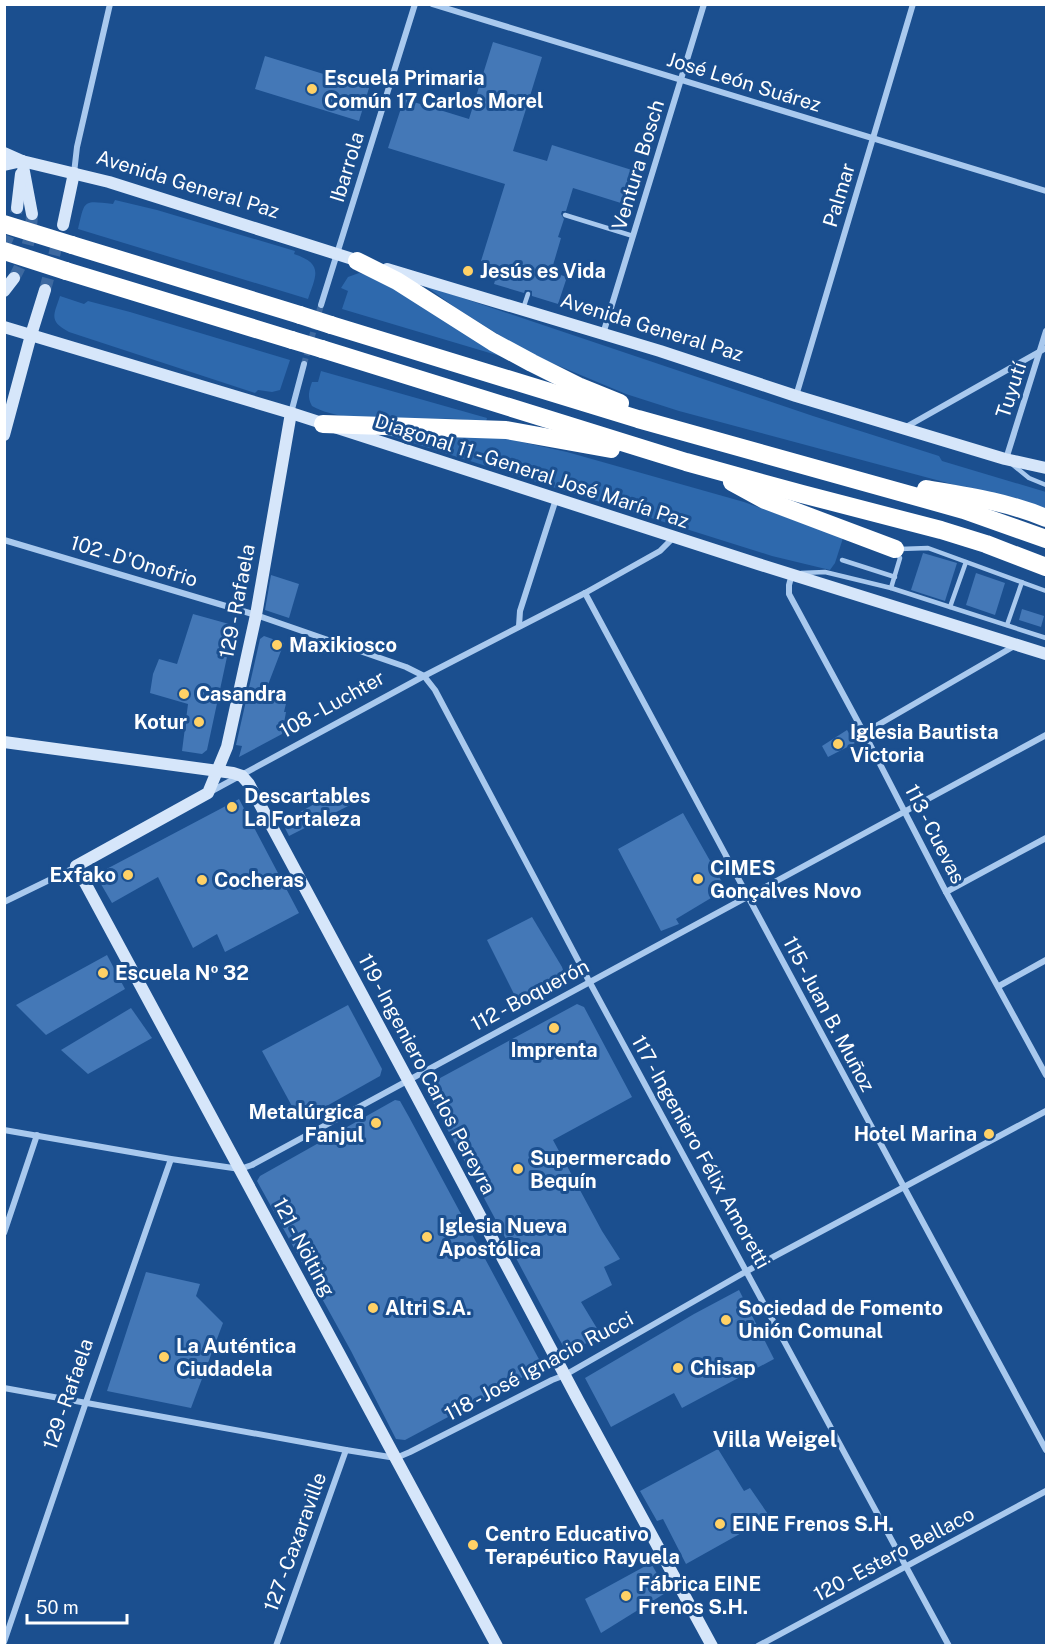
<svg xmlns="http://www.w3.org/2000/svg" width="1051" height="1650" font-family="'Public Sans',sans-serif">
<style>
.green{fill:#2e69ad}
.building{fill:#4478b7}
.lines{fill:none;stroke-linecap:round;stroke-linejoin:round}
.street-tunnel{stroke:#3d69a0;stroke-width:6;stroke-dasharray:6 3;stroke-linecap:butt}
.secondary-tunnel{stroke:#3d69a0;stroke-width:12;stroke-dasharray:12 6;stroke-linecap:butt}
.lane{stroke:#a9c9ee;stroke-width:4.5}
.street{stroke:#a9c9ee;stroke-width:6}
.secondary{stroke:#d6e6fa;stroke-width:12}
.highway{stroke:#fff;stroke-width:18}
.highway-bridge{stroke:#fff;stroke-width:18}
.poi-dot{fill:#ffd166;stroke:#1b4f8f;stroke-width:2}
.labels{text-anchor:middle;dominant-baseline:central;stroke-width:6;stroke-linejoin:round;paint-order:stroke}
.poi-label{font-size:20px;font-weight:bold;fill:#fff;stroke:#1b4f8f;text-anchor:start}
.street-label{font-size:20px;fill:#fff;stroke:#1b4f8f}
.quarter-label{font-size:22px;font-weight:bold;fill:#fff;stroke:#1b4f8f}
</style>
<rect width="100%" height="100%" fill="#1b4f8f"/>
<g class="green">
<path d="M115 200 157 210 295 251 294 254C324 264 316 275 308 299L78 229C85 200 82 200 113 204Z"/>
<path d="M359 273 384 280 513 360 342 309 348 291 341 288 348 277Z"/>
<path d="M424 285 813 416 939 456 942 461 1046 492V511L970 489 679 411 626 394 528 353 456 308Z"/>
<path d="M60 296 84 304 88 301 130 312 290 360 280 390 272 392 258 390 255 393 69 332C48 321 54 315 60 296Z"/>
<path d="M321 371 487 418 486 422C477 421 468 420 458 419 418 417 347 426 312 406 307 397 309 391 312 382H318Z"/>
<path d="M384 434 494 436 567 452 744 502 843 538 835 563 830 570 772 556Z"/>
</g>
<g class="building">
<path d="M493 42 542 57 513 151 547 161 552 145 635 171 624 204 573 188 566 211H562L561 214 564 219 558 237 561 238 551 272 567 277 558 304 532 296V291L529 290H525L524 293 494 284 499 267 481 261 505 184 388 148 404 99 469 119Z"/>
<path d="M265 56 369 88 359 121 255 89Z"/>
<path d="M923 553 957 563 945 601 911 590Z"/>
<path d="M976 573 1005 583 995 615 966 605Z"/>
<path d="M271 575 299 584 289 618 265 610Z"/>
<path d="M1022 609 1044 616 1041 627 1019 620Z"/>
<path d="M193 614 229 624 233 629 207 750 202 754 182 751 188 704 150 693 153 674 159 659 177 664Z"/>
<path d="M264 636 284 643 266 690 288 695 284 712H286L282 734 239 757 242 746 236 745 260 639Z"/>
<path d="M847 730 855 743 828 757 822 746Z"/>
<path d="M345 787 354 803 289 836 282 822Z"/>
<path d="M239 799 299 913 225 952 217 934 193 948 158 877 112 903 98 879 99 873Z"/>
<path d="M683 813 726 889 676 919 679 924 661 931 618 849Z"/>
<path d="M532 917 562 967 564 973 561 980 518 1002 487 940Z"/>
<path d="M107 955 125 989 46 1035 16 1005Z"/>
<path d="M577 1004 584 1007 632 1097 553 1140 602 1231 620 1259 604 1267 612 1285 581 1302 601 1335 572 1351 565 1349 558 1337 427 1091 429 1084Z"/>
<path d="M348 1005 382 1069 380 1076 300 1121 262 1051Z"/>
<path d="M131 1008 152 1038 88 1074 61 1050Z"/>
<path d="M395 1100 400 1101 409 1117 541 1363 540 1368 405 1440 396 1439 351 1351 257 1181 260 1176Z"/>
<path d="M146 1272 200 1284 196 1296 223 1323 191 1408 107 1391Z"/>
<path d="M739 1290 774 1359 682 1408 674 1393 611 1427 585 1378 694 1314Z"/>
<path d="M718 1449 744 1491 750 1488 770 1517 686 1564 663 1519 657 1521 640 1491Z"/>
<path d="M651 1563 667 1592 601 1633 585 1599Z"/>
</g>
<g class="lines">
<path class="street-tunnel" d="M304 364 321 305"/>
<g class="secondary-tunnel">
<path d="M4 247 15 219 17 208"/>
<path d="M14 278C26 257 31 238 32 214"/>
<path d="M45 290 60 233"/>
</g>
<g class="lane">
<path d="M565 215 633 236"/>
<path d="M523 309 528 294"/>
<path d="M1013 465 1029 478 1046 485"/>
<path d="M900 549 928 548 1046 591"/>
<path d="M896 552 900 558 891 588 1046 638"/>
<path d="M842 560 895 577"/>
<path d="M801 573 825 572 891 588"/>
<path d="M950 607 966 562"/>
<path d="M1007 625 1022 582"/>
</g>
<g class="street">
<path d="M432 4 1046 191"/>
<path d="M74 173 77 147 110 4"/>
<path d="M321 305 415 4"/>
<path d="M603 334 704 4"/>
<path d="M796 396 913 4"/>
<path d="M291 413 304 364"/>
<path d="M906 427 1046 348"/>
<path d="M1006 459 1046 331"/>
<path d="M4 540 256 615 406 667 424 676 435 690 589 981 949 1646"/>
<path d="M792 574 789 585V594L864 733 946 892 1046 1075"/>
<path d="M585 593C739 878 891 1165 1046 1450"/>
<path d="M519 626 520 611 556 499"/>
<path d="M864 733 1016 645"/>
<path d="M210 792 424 676 585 593 660 551 674 537"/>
<path d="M946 892 1046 838"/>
<path d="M4 902 76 867"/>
<path d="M999 986 1046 960"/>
<path d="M4 1130 171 1159 240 1169 252 1165 1046 735"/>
<path d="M4 1233 37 1135"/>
<path d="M4 1388 346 1450 396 1458 410 1452 552 1380 565 1375 747 1271 1046 1111"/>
<path d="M4 1642 86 1402 171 1159"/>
<path d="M276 1646 346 1450"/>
<path d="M758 1646 1046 1491"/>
</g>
<g class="secondary">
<path d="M4 153 22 161 109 182 362 262"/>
<path d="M22 161 32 214"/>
<path d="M4 165 22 161"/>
<path d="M17 208 21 174"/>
<path d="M63 225 74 173"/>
<path d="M387 269 660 351 796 396 1005 459 1046 468"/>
<path d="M4 291 14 278"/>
<path d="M4 327 291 413 758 564 1046 654"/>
<path d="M291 413 256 615 227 747 208 793 76 866 497 1646"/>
<path d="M4 435 31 335 45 290"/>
<path d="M4 742 233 773 242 776 249 784 408 1080 578 1400 712 1646"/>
</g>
<g class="highway">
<path d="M72 245 300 315"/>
<path d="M357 261 397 281 493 342 532 363 578 386 620 403"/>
<path d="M66 271 292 340"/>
<path d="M331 325 638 419 964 510 1046 539"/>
<path d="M322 349 686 462 802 494 941 530 986 544 1046 567"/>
<path d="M323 424 506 430 611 449"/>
<path d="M732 482 765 500 895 549"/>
<path d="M926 489C967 496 1008 502 1046 518"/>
</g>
<g class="highway-bridge">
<path d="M4 224 72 245"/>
<path d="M4 251 66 271"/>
<path d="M300 315 331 325"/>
<path d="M292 340 322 349"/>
</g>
</g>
<g class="poi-dot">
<circle cx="312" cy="89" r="6"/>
<circle cx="468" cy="271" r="6"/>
<circle cx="277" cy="645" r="6"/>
<circle cx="184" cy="694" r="6"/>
<circle cx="199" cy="722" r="6"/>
<circle cx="838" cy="744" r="6"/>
<circle cx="232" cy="807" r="6"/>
<circle cx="128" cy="875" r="6"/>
<circle cx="698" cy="879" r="6"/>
<circle cx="202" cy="880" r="6"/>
<circle cx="103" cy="973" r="6"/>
<circle cx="554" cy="1028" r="6"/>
<circle cx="376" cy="1123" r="6"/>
<circle cx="989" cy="1134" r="6"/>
<circle cx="518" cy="1169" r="6"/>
<circle cx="427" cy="1237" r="6"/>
<circle cx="373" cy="1308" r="6"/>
<circle cx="726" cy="1320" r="6"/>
<circle cx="164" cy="1357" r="6"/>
<circle cx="678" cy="1368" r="6"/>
<circle cx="720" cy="1524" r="6"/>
<circle cx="473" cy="1545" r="6"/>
<circle cx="626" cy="1596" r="6"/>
</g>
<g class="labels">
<g class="poi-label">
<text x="324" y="78">Escuela Primaria<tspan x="324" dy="23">Común 17 Carlos Morel</tspan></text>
<text x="480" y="271">Jesús es Vida</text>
<text x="289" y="645">Maxikiosco</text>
<text x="196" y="694">Casandra</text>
<text x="187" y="722" text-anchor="end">Kotur</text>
<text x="850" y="732">Iglesia Bautista<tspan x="850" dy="23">Victoria</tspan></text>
<text x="244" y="796">Descartables<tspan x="244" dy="23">La Fortaleza</tspan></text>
<text x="710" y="868">CIMES<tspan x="710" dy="23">Gonçalves Novo</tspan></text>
<text x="116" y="875" text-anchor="end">Exfako</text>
<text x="214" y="880">Cocheras</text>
<text x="115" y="973">Escuela Nº 32</text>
<text x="554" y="1050" text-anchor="middle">Imprenta</text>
<text x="364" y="1112" text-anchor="end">Metalúrgica<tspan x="364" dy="23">Fanjul</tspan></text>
<text x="977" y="1134" text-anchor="end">Hotel Marina</text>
<text x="530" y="1158">Supermercado<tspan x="530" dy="23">Bequín</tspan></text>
<text x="439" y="1226">Iglesia Nueva<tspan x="439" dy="23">Apostólica</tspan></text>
<text x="385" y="1308">Altri S.A.</text>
<text x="738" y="1308">Sociedad de Fomento<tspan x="738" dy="23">Unión Comunal</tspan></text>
<text x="176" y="1346">La Auténtica<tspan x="176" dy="23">Ciudadela</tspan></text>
<text x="690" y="1368">Chisap</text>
<text x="732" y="1524">EINE Frenos S.H.</text>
<text x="485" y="1534">Centro Educativo<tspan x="485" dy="23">Terapéutico Rayuela</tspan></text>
<text x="638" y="1584">Fábrica EINE<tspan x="638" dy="23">Frenos S.H.</tspan></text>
</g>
<g class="street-label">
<text transform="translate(744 82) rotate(17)">José León Suárez</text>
<text transform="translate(638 165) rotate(-73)">Ventura Bosch</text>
<text transform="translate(347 167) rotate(-73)">Ibarrola</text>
<text transform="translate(188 184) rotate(17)">Avenida General Paz</text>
<text transform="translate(839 195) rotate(-73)">Palmar</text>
<text transform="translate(652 327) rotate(17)">Avenida General Paz</text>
<text transform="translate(1011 390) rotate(-72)">Tuyutí</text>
<text transform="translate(532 471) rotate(18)">Diagonal 11 - General José María Paz</text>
<text transform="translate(134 561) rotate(17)">102 - D'Onofrio</text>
<text transform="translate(237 601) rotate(-79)">129 - Rafaela</text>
<text transform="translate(332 704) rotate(-29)">108 - Luchter</text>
<text transform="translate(935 834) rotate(63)">113 - Cuevas</text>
<text transform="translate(530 995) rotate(-28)">112 - Boquerón</text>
<text transform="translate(829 1014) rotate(62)">115 - Juan B. Muñoz</text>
<text transform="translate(427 1074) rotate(62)">119 - Ingeniero Carlos Pereyra</text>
<text transform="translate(701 1152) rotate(61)">117 - Ingeniero Félix Amoretti</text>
<text transform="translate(304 1247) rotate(62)">121 - Nölting</text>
<text transform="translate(539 1366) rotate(-28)">118 - José Ignacio Rucci</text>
<text transform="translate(68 1394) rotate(-71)">129 - Rafaela</text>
<text transform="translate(295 1542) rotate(-70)">127 - Caxaraville</text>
<text transform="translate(894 1554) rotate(-28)">120 - Estero Bellaco</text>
</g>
<g class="quarter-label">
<text x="775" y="1439">Villa Weigel</text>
</g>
</g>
<rect width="1051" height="1650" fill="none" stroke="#ffffff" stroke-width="12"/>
<path d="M27 1614v9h100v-9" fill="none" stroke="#ffffff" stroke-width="3"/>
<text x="36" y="1614" font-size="18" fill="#ffffff" stroke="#1b4f8f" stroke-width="4.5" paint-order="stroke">50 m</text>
</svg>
